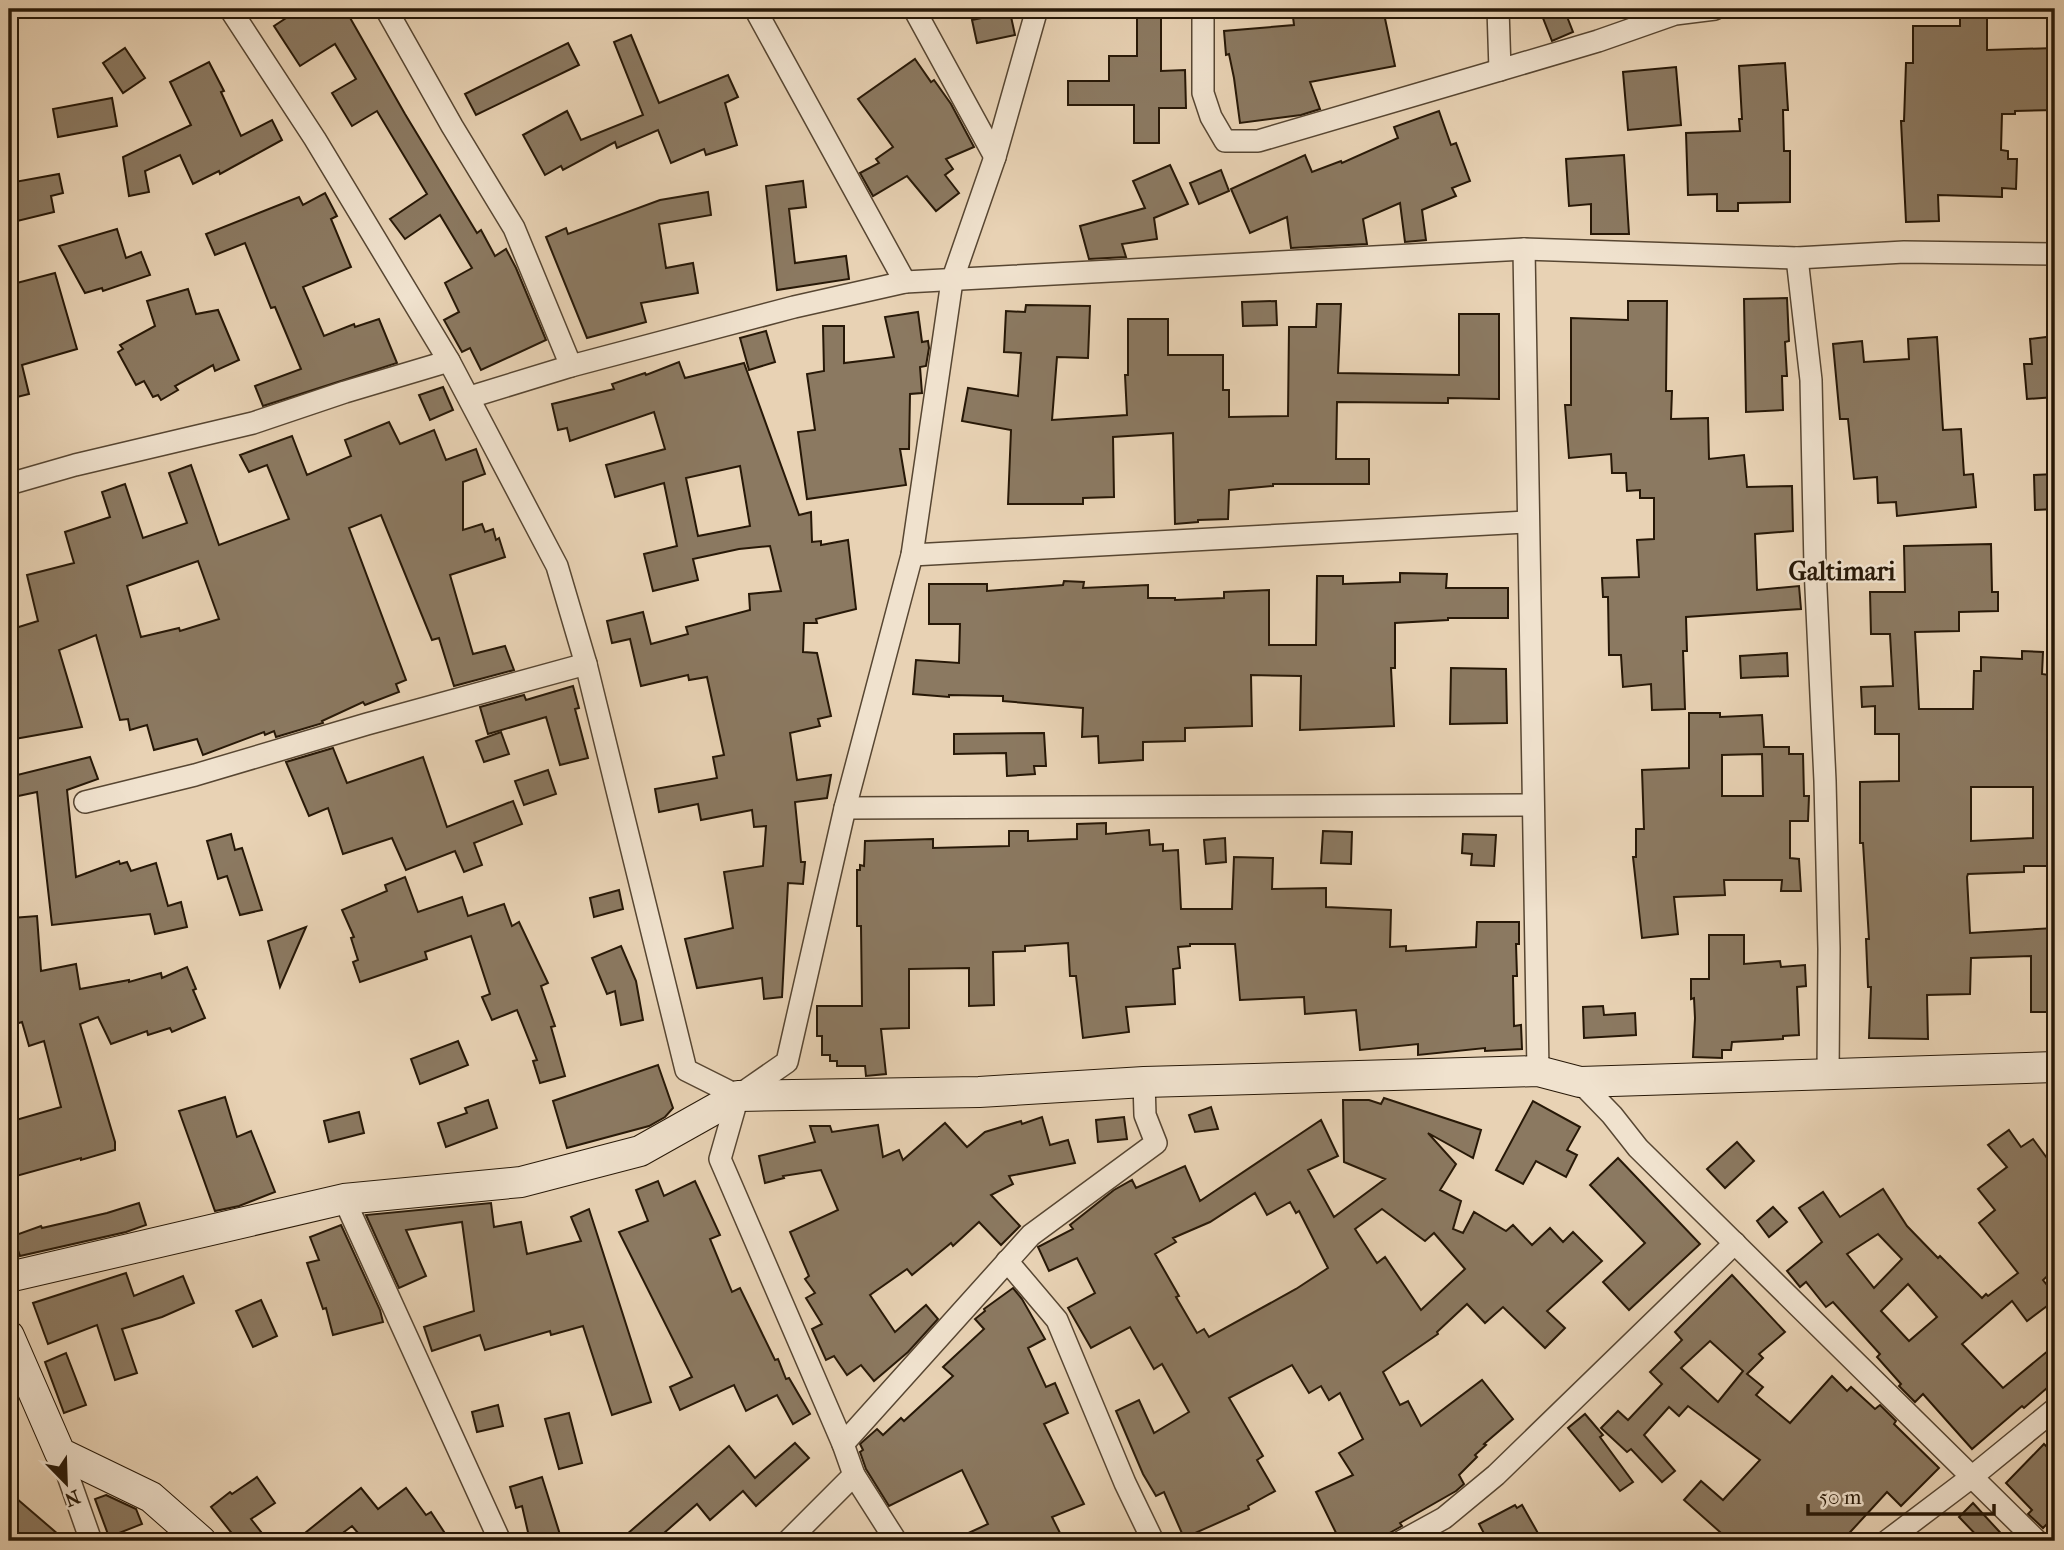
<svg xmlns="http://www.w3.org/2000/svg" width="2064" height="1550" font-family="'IM FELL French Canon',serif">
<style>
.building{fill:#8b7961;stroke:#271807;stroke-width:2;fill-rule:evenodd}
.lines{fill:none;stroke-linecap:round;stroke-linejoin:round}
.street-casing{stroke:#574632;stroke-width:24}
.secondary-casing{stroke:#271807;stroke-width:32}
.street{stroke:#f0e2ce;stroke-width:21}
.secondary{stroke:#f0e2ce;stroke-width:30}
.labels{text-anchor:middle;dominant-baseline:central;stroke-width:5;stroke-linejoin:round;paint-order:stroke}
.district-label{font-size:26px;font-weight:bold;fill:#271807;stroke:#f0e2ce}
</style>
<rect width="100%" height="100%" fill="#e8d2b4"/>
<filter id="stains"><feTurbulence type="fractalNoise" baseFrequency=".00286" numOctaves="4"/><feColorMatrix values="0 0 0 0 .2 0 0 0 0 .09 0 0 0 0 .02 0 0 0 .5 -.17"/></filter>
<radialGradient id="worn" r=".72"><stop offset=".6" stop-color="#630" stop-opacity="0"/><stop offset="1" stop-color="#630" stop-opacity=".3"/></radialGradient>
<g class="building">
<path d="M300 9H345L405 114 477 233 481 230 495 256 506 249 516 268 546 340 481 370 470 348 462 352 444 320 459 312 445 283 472 268 440 215 405 239 390 219 427 194 377 111 352 126 332 93 356 79 335 44 300 66 274 26Z"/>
<path d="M1137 9H1161V71L1185 70 1186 108H1159V143H1134V105H1068V81H1109V56H1137Z"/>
<path d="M1292 9H1383L1395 66 1310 82 1320 109 1301 115 1240 123 1234 78 1229 54 1226 55 1224 31 1294 25Z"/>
<path d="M1551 9H1564L1573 32 1552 41 1541 13Z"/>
<path d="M1960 10H1987V50L2055 48V110L2015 111V114H2002L2001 150 2008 151V159H2017L2016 189 2002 188V197L1938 195 1939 221 1906 222 1901 121H1904L1906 63H1913V26H1960Z"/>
<path d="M1010 12 1015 35 977 43 972 20Z"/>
<path d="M631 35 659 103 728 75 738 97 725 103 737 145 706 155 704 149 671 163 658 130 617 148 615 142 563 170 561 166 545 175 523 135 567 111 581 140 643 115 614 42Z"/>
<path d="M568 43 579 65 476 115 465 94Z"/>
<path d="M125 48 145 78 123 93 103 63Z"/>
<path d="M915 59 931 82 934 80 951 104 974 147 946 159 953 169 945 175 959 193 936 211 907 176 873 196 860 173 879 163 876 159 893 147 858 99Z"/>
<path d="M209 62 224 91 221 92 241 136 272 120 282 140 220 174 219 171 193 184 180 155 145 171 149 192 129 196 123 157 191 125 170 82Z"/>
<path d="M1785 63 1788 110H1783L1784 151H1790V202L1738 203V211H1717V194L1688 195 1686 133 1740 131 1739 119H1742L1739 66Z"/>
<path d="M1676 67 1681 125 1628 130 1623 72Z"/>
<path d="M112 98 117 126 58 137 53 109Z"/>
<path d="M1439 111 1451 145 1456 143 1470 181 1452 188 1456 196 1422 210 1426 240 1405 242 1400 203 1363 219 1367 244 1291 248 1287 217 1250 233 1231 189 1305 155 1312 172 1341 161 1342 163 1398 138 1394 127Z"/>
<path d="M1624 155 1629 234H1591V204L1569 206 1566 159Z"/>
<path d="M1170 165 1188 204 1154 218 1157 239 1122 244 1126 257 1089 259 1080 226 1145 208 1133 181Z"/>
<path d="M1221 170 1229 191 1199 204 1190 183Z"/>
<path d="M59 174 63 193 51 196 54 212 9 223V183Z"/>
<path d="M803 181 806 207 789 209 795 263 846 256 849 279 777 290 766 186Z"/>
<path d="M708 192 711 215 659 224 666 268 693 263 698 293 641 303 646 322 587 338 546 237 566 228 568 234 660 200Z"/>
<path d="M325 193 337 216 331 219 351 267 303 287 324 336 354 324 355 327 379 319 397 363 263 406 255 386 301 369 275 307 271 308 245 243 215 255 206 234 299 197 303 205Z"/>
<path d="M117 229 126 258 141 252 150 275 103 291 102 288 85 293 59 246Z"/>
<path d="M55 273 77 349 22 365 29 394 9 399V285Z"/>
<path d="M188 289 196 314 218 310 239 360 215 371 213 365 175 386 178 390 161 400 158 395 153 397 144 381 136 385 118 352 123 349 120 345 155 326 147 301Z"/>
<path d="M1787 298 1789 341 1785 342 1787 376H1782L1783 410 1746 412 1744 299Z"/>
<path d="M1276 301 1277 325 1243 326 1242 302Z"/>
<path d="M1628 301H1667L1666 391H1672L1671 419 1708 418 1709 459 1744 455 1747 487 1792 486 1793 531 1755 534 1757 590 1799 586 1801 609 1686 617 1687 651H1683L1685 709 1652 710 1651 684 1623 687 1621 655H1609L1608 597H1603L1602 578 1639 577 1637 540 1654 539V498H1640V490L1627 491 1626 473H1612L1611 454 1569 458 1565 405H1571V318L1628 320Z"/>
<path d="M1317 304H1341L1338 373 1459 375V314H1499V399L1448 398V403L1337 402 1336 459H1369V484H1273V486L1229 490 1228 519 1198 520V522L1175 524 1173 433 1113 437 1114 497 1083 498V504H1008L1011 430 962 421 968 388 1018 396 1021 353 1004 352 1006 311 1025 312 1026 305 1090 306 1088 358 1057 357 1052 420 1127 415 1125 375H1128V319H1168V355H1223V390H1229V417L1288 416 1289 327H1316Z"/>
<path d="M918 312 922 342 928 341 929 348 926 366 920 367 922 393 910 394 909 449H900L906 485 807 499 798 432 815 430 807 374 824 371 823 326H844V363L894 357 885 317Z"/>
<path d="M766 331 775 362 749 370 740 338Z"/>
<path d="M2055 336V397L2027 399 2024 364H2032L2030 339Z"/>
<path d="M1937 337 1943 430 1961 429 1964 475 1973 474 1976 507 1897 516 1896 502 1878 503 1877 477 1854 479 1848 419H1840L1833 344 1862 341 1864 362 1909 359 1908 339Z"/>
<path d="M679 362 685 378 744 363 799 515 811 512 812 542 821 541V545L848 540 856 609 816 619 817 623H804L803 652 817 653 831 716 818 719 820 726 790 733 797 780 831 775 827 798 795 802 801 862H805L803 884 788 883 782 997 764 999 762 978 697 988 685 939 733 928 724 872 763 866 766 826 754 827 752 810 701 820 698 804 659 812 655 789 717 778 713 757 724 755 707 677 689 680 688 675 641 686 630 639 612 643 607 621 643 612 651 644 688 634 686 627 750 610 749 594 781 591 770 546 739 549 693 559 698 580 653 591 644 554 677 546 664 483 615 497 606 465 665 449 654 412 570 441 567 428 558 430 552 404 614 389 612 384 645 373 646 375ZM740 466 750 526 698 536 686 478Z"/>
<path d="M443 387 453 410 430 420 419 395Z"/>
<path d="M389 422 400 444 434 430 446 460 476 449 485 474 463 482V530L482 524 485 532 493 529 496 540 499 538 505 557 450 575 473 654 505 646 514 670 454 686 439 638 432 640 381 515 349 528 406 680 396 684 399 692 365 705 363 702 322 721 323 723 276 737 274 731 265 735 264 732 203 755 197 739 154 750 147 725 130 730 128 719 120 720 96 635 59 650 82 727 9 740V686L17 684 9 657V630L38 621 27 575 74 563 65 532 110 517 102 492 125 484 143 538 187 523 169 473 191 465 219 545 289 519 267 465 249 472 240 455 292 436 307 475 351 456 345 440ZM198 561 219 619 180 631 179 628 141 637 127 586Z"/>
<path d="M2055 474V509L2035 510 2034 475Z"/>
<path d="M1991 544 1992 592H1998V611L1959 612V631L1915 632 1919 709H1973L1974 671H1981V657L2022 659V651L2043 652 2042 674 2049 675 2047 712H2055V866H2024V872L1968 874 1967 877 1970 933 2055 928V1012H2031V956L1971 958 1970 994 1927 995 1928 1039 1869 1038 1871 987H1868L1866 939H1869L1863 843H1860V782L1899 781V734H1875V706L1862 707 1861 687 1893 686 1890 634H1871L1870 592H1905L1904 546ZM1971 787H2033V838L1971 841Z"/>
<path d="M1400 573 1447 574 1446 588H1508V618H1448V620L1395 623V668H1391L1394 726 1300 730 1301 676 1251 675 1252 726 1185 728V741L1143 742V760L1099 763 1098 736 1082 737 1083 708 1003 701V696L949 695V697L913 694 916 660 959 663 960 624H929V584H987V591L1063 585 1064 581 1084 582 1083 588 1148 585V598H1175V600L1224 598V592L1269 590V645H1316L1317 576H1343V584L1400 582Z"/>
<path d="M1787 653 1788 676 1741 678 1740 656Z"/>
<path d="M1451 668 1506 669 1507 723 1450 724Z"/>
<path d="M573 686 579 708 575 709 588 758 560 765 546 717 488 734 480 707 524 695 526 700Z"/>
<path d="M1689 713H1720V717L1762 715 1764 747H1789V754H1803L1804 796H1809L1808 821H1790V858L1799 859 1801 891H1781L1782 880H1724L1725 895 1674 897 1678 934 1642 938 1633 857H1636V829H1644L1642 770 1689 768ZM1762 754 1763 796H1722V755Z"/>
<path d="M501 732 509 754 484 762 476 741Z"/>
<path d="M1044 733 1046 766H1034L1035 774 1007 776 1006 753 954 754V734Z"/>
<path d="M333 748 347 783 423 757 447 827 513 801 522 824 474 843 482 865 464 872 455 851 406 870 392 838 343 854 328 808 309 816 286 762Z"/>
<path d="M90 757 98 779 67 790 76 877 119 861 120 864 127 862 131 871 156 863 168 906 181 902 187 927 155 934 150 914 52 925 37 792 9 798V777Z"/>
<path d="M548 770 556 794 524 805 515 781Z"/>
<path d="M1106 823V834L1149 830 1150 845 1163 844V851L1178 850 1181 909H1232L1234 857 1273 858 1272 889 1326 888V907L1391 910 1390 947 1406 946V951L1476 947 1477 922H1519V944H1516L1517 976H1513L1514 1026 1521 1025 1522 1049 1485 1051V1048L1418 1055V1044L1360 1050 1356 1010 1305 1014 1304 997 1240 1000 1235 944H1190V946L1178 947 1180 968 1173 969 1175 1004 1126 1007 1129 1032 1083 1038 1076 976H1070L1068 943 1025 946V951L993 952 994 1005 969 1006V968L909 969V1028L881 1029 886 1074 866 1076 865 1066H837V1061H830V1055H822V1036H817V1006H862L861 926H857V870H860V865L864 866 865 841 933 839V848L1009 846V831H1028V841L1077 839V824Z"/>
<path d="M1323 831 1352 832 1351 864 1321 863Z"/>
<path d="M231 834 235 850 242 848 262 910 240 915 227 876 218 879 207 841Z"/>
<path d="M1463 834 1496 835 1494 866 1471 865 1472 854 1462 853Z"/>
<path d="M1225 838 1226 862 1206 864 1204 840Z"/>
<path d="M405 877 418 912 462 897 468 916 504 904 512 926 519 922 548 983 541 986 555 1026 551 1027 565 1076 540 1083 533 1061 537 1060 517 1010 492 1020 482 997 490 994 471 936 425 952 427 959 360 982 353 962 358 960 351 938 354 937 342 910 387 891 385 885Z"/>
<path d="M619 890 623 909 594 917 590 898Z"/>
<path d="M37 916 41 971 76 964 80 989 129 980V982L161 973 162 978 187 967 196 989 193 990 205 1018 172 1032 170 1028 148 1035 147 1031 111 1044 98 1017 80 1024 115 1142V1150L81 1160V1158L9 1178V1122L61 1107 44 1041 29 1046 22 1022 9 1026V993L18 990 12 918Z"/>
<path d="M306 927 280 987 268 941Z"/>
<path d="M1709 935H1744V964L1780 961 1781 967 1805 965 1806 986 1797 987 1799 1035 1783 1036V1039L1732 1042 1731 1050H1722V1058L1693 1057 1695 1018 1694 998 1691 999V979H1709Z"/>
<path d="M621 946 636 981 643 1020 621 1025 615 991 607 994 592 958Z"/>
<path d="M1603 1006 1604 1015 1635 1013 1636 1035 1584 1038 1583 1007Z"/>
<path d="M458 1041 468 1065 420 1084 411 1059Z"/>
<path d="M658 1065 673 1108 665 1117 649 1126 567 1148 553 1101Z"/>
<path d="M225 1097 237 1137 251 1131 275 1192 239 1206 215 1211 179 1111Z"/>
<path d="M1384 1098 1481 1130 1473 1158 1428 1133 1456 1164 1440 1190 1461 1201 1453 1229 1463 1233 1474 1212 1506 1231 1513 1225 1532 1245 1550 1228 1563 1242 1573 1232 1602 1261 1547 1311 1565 1328 1545 1348 1503 1307 1485 1323 1467 1304 1437 1332 1438 1334 1383 1372 1400 1405 1408 1401 1421 1426 1482 1380 1513 1419 1484 1444 1486 1445 1475 1455 1477 1457 1459 1475 1464 1484 1456 1491 1400 1523 1402 1526 1375 1541H1340L1316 1492 1353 1475 1339 1453 1363 1439 1340 1393 1329 1400 1321 1386 1309 1393 1292 1365 1229 1398 1263 1456 1257 1460 1275 1491 1248 1506 1249 1509 1184 1538 1164 1492 1156 1496 1143 1474 1116 1411 1139 1400 1154 1433 1189 1412 1162 1364 1154 1369 1130 1327 1091 1348 1068 1308 1095 1293 1077 1258 1049 1271 1038 1247 1073 1229 1070 1225 1114 1190 1132 1180 1136 1188 1185 1166 1200 1201 1321 1120 1338 1156 1308 1170 1334 1217 1385 1179 1344 1162 1343 1100H1369L1381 1104ZM1255 1193 1267 1215 1290 1202 1296 1213 1299 1211 1328 1268 1296 1289 1209 1337 1204 1329 1197 1333 1176 1297 1179 1296 1155 1254 1176 1242 1173 1238 1210 1222ZM1382 1209 1425 1241 1434 1233 1465 1269 1421 1310 1385 1257 1377 1263 1355 1229Z"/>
<path d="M488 1100 497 1128 446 1147 438 1123 467 1113 465 1108Z"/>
<path d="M1533 1101 1580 1127 1567 1150 1577 1155 1566 1177 1536 1161 1523 1184 1496 1170Z"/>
<path d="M1211 1107 1218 1129 1195 1132 1189 1115Z"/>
<path d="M359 1112 364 1133 329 1142 324 1121Z"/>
<path d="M1042 1117 1050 1145 1068 1140 1075 1163 1009 1176 1013 1184 991 1195 1020 1226 1001 1245 979 1222 953 1246 951 1243 912 1275 907 1269 870 1295 895 1332 926 1305 938 1319 908 1352 874 1381 861 1365 847 1375 834 1356 826 1360 812 1329 822 1324 806 1298 815 1293 805 1279 809 1276 790 1232 838 1210 821 1170 783 1176 784 1178 765 1183 759 1156 815 1142 810 1126H830L832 1132 878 1125 883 1157 899 1150 903 1160 945 1123 967 1147 985 1132 1021 1121 1022 1124Z"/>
<path d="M1124 1117 1127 1139 1098 1142 1096 1120Z"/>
<path d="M2009 1130 2021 1147 2033 1139 2055 1169V1269L2043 1280 2055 1295V1300L2027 1321 2012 1301 1962 1344 2003 1388 2055 1345V1381L2024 1408 2022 1406 1972 1449 1923 1394 1915 1402 1899 1386 1901 1384 1877 1357 1880 1354 1833 1302 1826 1307 1806 1282 1800 1287 1787 1271 1822 1242 1799 1208 1823 1192 1840 1217 1883 1189 1907 1226 1938 1258 1940 1256 1982 1298 1986 1294 1988 1296 2018 1273 1979 1223 1995 1210 1978 1189 2007 1167 1988 1145ZM1878 1234 1902 1259 1874 1288 1847 1254ZM1908 1284 1937 1317 1909 1341 1881 1311Z"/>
<path d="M1737 1142 1754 1161 1725 1188 1707 1169Z"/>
<path d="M1618 1158 1700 1244 1629 1310 1603 1282 1645 1243 1590 1185Z"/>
<path d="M658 1181 664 1196 695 1181 720 1235 710 1239 732 1292 740 1288 775 1360 778 1359 786 1379 789 1378 810 1414 793 1424 777 1395 746 1411 734 1385 680 1410 670 1387 692 1377 619 1232 648 1221 636 1190Z"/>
<path d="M139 1203 146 1225 126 1232 20 1256 13 1236 41 1226 42 1228 107 1213Z"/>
<path d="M491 1203 494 1227 521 1222 527 1254 581 1241 571 1217 589 1209 651 1402 612 1415 583 1326 551 1335 550 1331 485 1350 480 1335 432 1351 424 1327 474 1311 462 1222 406 1230 426 1276 399 1288 366 1215Z"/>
<path d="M1773 1207 1787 1222 1769 1237 1757 1221Z"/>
<path d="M341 1225 380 1310 383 1322 333 1335 326 1308 323 1309 307 1263 319 1260 310 1237Z"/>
<path d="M126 1273 134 1296 183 1276 194 1303 162 1317 122 1329 137 1373 115 1380 97 1325 48 1344 33 1303Z"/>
<path d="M1732 1275 1785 1332 1759 1354 1763 1358 1747 1374 1763 1387 1756 1395 1790 1423 1832 1376 1847 1391 1851 1387 1875 1409 1880 1405 1896 1421 1894 1424 1939 1468 1901 1506 1887 1492 1842 1541H1712L1720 1532 1684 1500 1701 1481 1723 1500 1760 1460 1688 1406 1679 1416 1669 1407 1644 1435 1675 1471 1662 1482 1631 1449 1627 1452 1601 1428 1618 1411 1628 1420 1662 1384 1650 1372 1682 1340 1675 1332ZM1710 1341 1743 1371 1718 1402 1681 1368Z"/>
<path d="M1013 1288 1022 1299 1045 1339 1028 1348 1046 1387 1055 1383 1068 1413 1044 1424 1084 1504 1052 1517 1064 1541H951L988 1524 962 1470 889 1506 866 1469 860 1452 863 1450 860 1444 877 1429 883 1435 901 1418 904 1421 953 1376 943 1367 984 1329 975 1319 985 1311 984 1309Z"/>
<path d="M261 1300 277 1336 253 1347 236 1311Z"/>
<path d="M66 1353 86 1405 64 1413 45 1362Z"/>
<path d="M498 1405 503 1426 477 1432 472 1412Z"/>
<path d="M569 1413 582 1463 559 1469 545 1419Z"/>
<path d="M1585 1414 1603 1435 1600 1437 1633 1482 1620 1491 1568 1428Z"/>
<path d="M795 1443 809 1458 756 1506 743 1491 710 1520 697 1504 655 1541H619L729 1446 755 1478Z"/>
<path d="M2044 1444 2055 1455V1516L2043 1528 2028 1514 2032 1510 2006 1483Z"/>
<path d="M257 1477 275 1503 251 1519 268 1541H238L211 1507 230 1492 232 1494Z"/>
<path d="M542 1477 562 1541H530L522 1506 516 1508 510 1487Z"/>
<path d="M361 1488 378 1509 406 1488 426 1515 431 1512 450 1541H365L352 1526 332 1541H295Z"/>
<path d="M9 1492 66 1541H9Z"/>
<path d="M106 1495 136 1509 142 1524 109 1537 95 1499Z"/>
<path d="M1973 1503 2008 1541H1982L1959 1517Z"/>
<path d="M1515 1505 1517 1508 1522 1505 1539 1535 1527 1541H1488L1479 1524Z"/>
</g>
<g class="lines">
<g class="street-casing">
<g id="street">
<path d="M230 9 315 139 449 361 557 566 586 664 686 1070 738 1096"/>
<path d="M386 9 452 126 514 228 571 366"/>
<path d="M755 9 905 282"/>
<path d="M914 9 995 157"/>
<path d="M1203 9V93L1211 117 1225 141H1258L1500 70"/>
<path d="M1498 9 1500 70 1598 41 1675 14 1715 9"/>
<path d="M1524 249 1538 1071"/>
<path d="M1797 258 1811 380 1815 567 1825 781 1829 949 1828 1075"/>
<path d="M470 397 571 366 794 307 905 282 1524 249 1797 258 1904 252 2055 254"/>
<path d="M9 484 75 465 253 423 345 392 449 361"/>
<path d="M912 555 1528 522"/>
<path d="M85 802 195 775 367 724 586 664"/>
<path d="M845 808 1532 805"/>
<path d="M1580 1082 1612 1115 1638 1148 2037 1541"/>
<path d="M344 1199 500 1541"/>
<path d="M1007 1261 1057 1320 1125 1483 1153 1541"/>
<path d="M843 1444 1031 1235 1156 1143 1145 1115 1144 1082"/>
<path d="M60 1453 91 1541"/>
<path d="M788 1541 854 1475"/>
<path d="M896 1541 854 1475 843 1444 720 1159 738 1096 787 1062 845 808 912 555 952 281 995 157 1037 9"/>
<path d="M1402 1541 1444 1518 1496 1475 1735 1243"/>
<path d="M1887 1541 1973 1476 2055 1409"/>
</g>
</g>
<g class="secondary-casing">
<g id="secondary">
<path d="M9 1277 344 1199 521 1182 640 1151 738 1096 979 1092 1144 1082 1538 1071 1580 1082 2055 1067"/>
<path d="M9 1336 60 1453 151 1497 201 1541"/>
</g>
</g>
<use href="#street" class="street"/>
<use href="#secondary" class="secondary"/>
</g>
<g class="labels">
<g class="district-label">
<text x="1842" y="571">Galtimari</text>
</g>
</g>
<rect width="2064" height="1550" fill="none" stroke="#e8d2b4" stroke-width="35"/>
<rect x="10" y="10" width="2043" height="1529" fill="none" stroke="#271807" stroke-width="3.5"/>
<rect x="18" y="18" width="2029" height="1515" fill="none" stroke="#271807" stroke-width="2"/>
<g transform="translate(66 1483) rotate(157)" stroke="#f0e2ce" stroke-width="5" paint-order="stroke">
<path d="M0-5L12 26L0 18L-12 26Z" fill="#271807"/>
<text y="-10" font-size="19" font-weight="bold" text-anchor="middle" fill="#271807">N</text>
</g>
<path d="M1808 1504v10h186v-10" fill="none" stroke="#271807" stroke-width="3.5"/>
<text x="1819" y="1504" font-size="21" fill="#271807" stroke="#f0e2ce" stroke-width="5" paint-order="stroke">50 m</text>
<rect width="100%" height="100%" filter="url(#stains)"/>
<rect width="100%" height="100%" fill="url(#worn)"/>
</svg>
